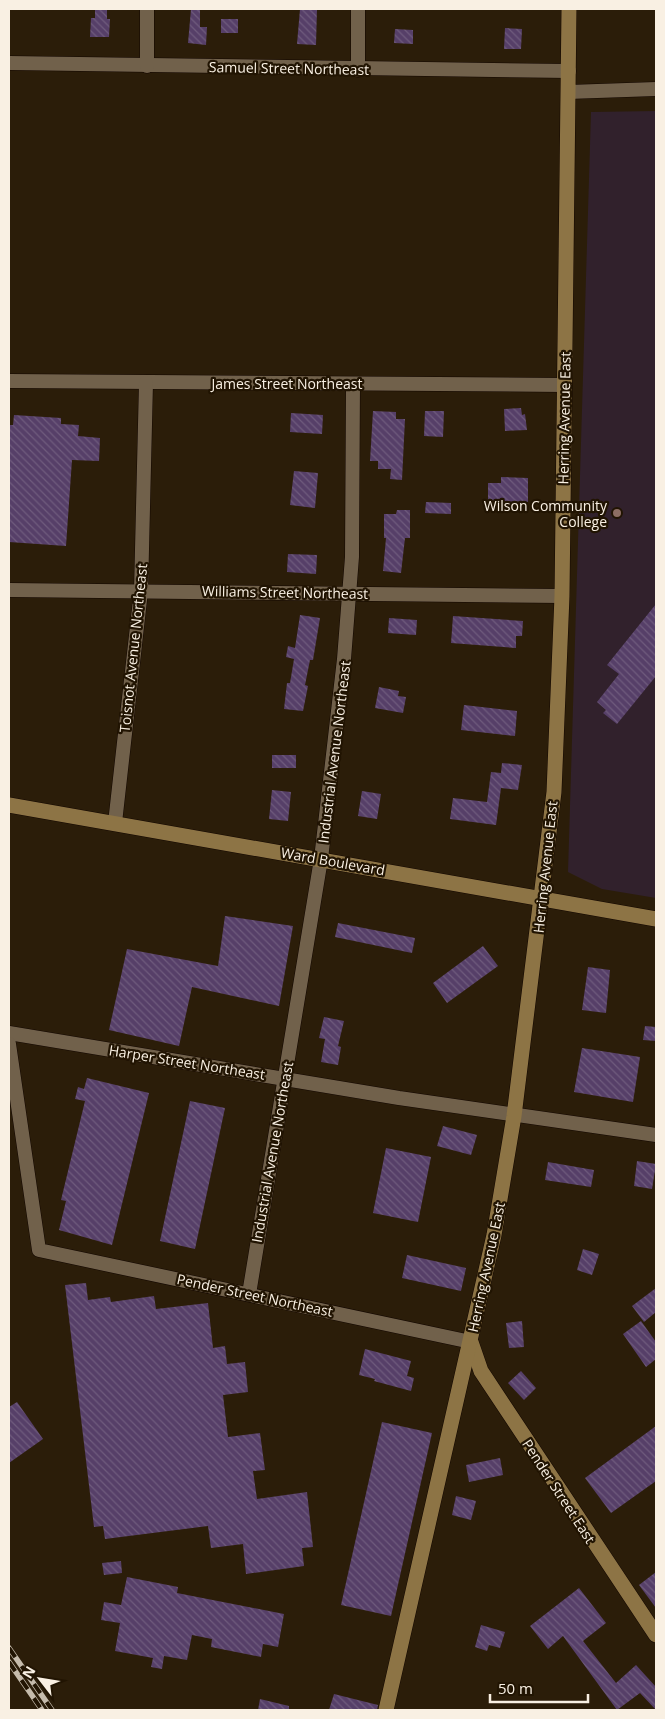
<svg xmlns="http://www.w3.org/2000/svg" width="665" height="1719" font-family="'Open Sans',sans-serif">
<style>
.education{fill:#31212c}
.building{fill:url(#building-back-hatch)}
.lines{fill:none;stroke-linecap:round;stroke-linejoin:round}
.street-casing{stroke:#130700;stroke-width:15}
.secondary-casing{stroke:#130700;stroke-width:16}
.street{stroke:#71614b;stroke-width:14}
.secondary{stroke:#8d7445;stroke-width:15}
.rail-casing{stroke:#c5bbac;stroke-width:5.5}
.rail{stroke:#211402;stroke-width:4;stroke-dasharray:11;stroke-linecap:butt}
.education-dot{fill:#8d6e63;stroke:#211402;stroke-width:2}
.labels{text-anchor:middle;dominant-baseline:central;stroke-width:4.5;stroke-linejoin:round;paint-order:stroke}
.street-label{font-size:14px;fill:#f9f0e3;stroke:#211402}
.poi-label{font-size:14px;fill:#f9f0e3;stroke:#211402;text-anchor:end}
</style>
<defs>
<pattern id="building-back-hatch" width="6" height="6" patternUnits="userSpaceOnUse" patternTransform="scale(1.25)"><rect width="6" height="6" fill="#563f68"/><path d="M-1 5l2 2M0 0l6 6M5-1l2 2" fill="none" stroke="#6f5b7d"/></pattern>
</defs>
<rect width="100%" height="100%" fill="#2b1d09"/>
<path class="education" d="M656 111V898L602 889 568 872 591 112Z"/>
<g class="building">
<path d="M95 9H107V19H110L109 37H90L91 18H95Z"/>
<path d="M191 9H200V27H207L206 45 188 43Z"/>
<path d="M300 9H317L316 45 297 44Z"/>
<rect x="221" y="19" width="17" height="14"/>
<path d="M505 28 522 29 521 49H504Z"/>
<path d="M395 29 413 30V44L394 43Z"/>
<path d="M521 408 522 415 525 414 527 430 505 431 504 409Z"/>
<path d="M373 411 396 412V419H405L402 480 390 479 391 469H378V461H370Z"/>
<path d="M425 411H444L443 437 424 436Z"/>
<path d="M291 413 323 415 322 434 290 432Z"/>
<path d="M14 415 61 418V424L79 425 78 436 100 438 99 461 72 460 66 546 9 542V425H13Z"/>
<path d="M294 471 318 473 315 508 290 505Z"/>
<path d="M501 477 528 478V502L488 501V483H501Z"/>
<path d="M426 502 451 503V514L425 513Z"/>
<path d="M397 510H410V538H405L401 573 383 571 386 538H384V514H396Z"/>
<path d="M288 554 317 555 316 574 287 572Z"/>
<path d="M656 604V676L617 724 603 713 606 710 597 702 619 674 607 665Z"/>
<path d="M300 615 320 618 313 660H310L305 685 308 686 303 711 284 709 287 683H290L294 659 286 657 288 646 295 648Z"/>
<path d="M453 616 523 621 522 636H516V648L451 643Z"/>
<path d="M389 618 417 620 416 635 388 633Z"/>
<path d="M379 687 399 691 398 696 406 697 403 713 375 708Z"/>
<path d="M464 705 517 711 515 736 461 730Z"/>
<rect x="272" y="755" width="24" height="13"/>
<path d="M502 763 522 765 518 790 501 788 496 825 450 819 453 798 487 802 491 772 501 773Z"/>
<path d="M272 790 291 792 288 821 269 819Z"/>
<path d="M362 791 381 794 377 819 358 816Z"/>
<path d="M225 916 293 926 279 1006 192 987 179 1046 109 1030 127 949 218 966Z"/>
<path d="M338 923 415 938 412 953 335 937Z"/>
<path d="M483 946 498 966 447 1003 433 983Z"/>
<path d="M588 967 610 970 606 1013 582 1010Z"/>
<path d="M324 1017 344 1021 338 1046 341 1047 338 1065 321 1062 325 1039 319 1038Z"/>
<path d="M645 1026 656 1027V1041L643 1040Z"/>
<path d="M582 1048 640 1057 633 1102 574 1092Z"/>
<path d="M87 1078 149 1093 112 1245 59 1230 66 1201 61 1200 85 1101 75 1099 78 1087 84 1089Z"/>
<path d="M190 1101 225 1108 195 1249 160 1241Z"/>
<path d="M443 1126 477 1135 471 1155 437 1146Z"/>
<path d="M386 1148 431 1157 418 1222 373 1213Z"/>
<path d="M637 1161 656 1164 652 1189 634 1186Z"/>
<path d="M548 1162 594 1170 591 1187 545 1180Z"/>
<path d="M583 1249 599 1254 592 1275 577 1270Z"/>
<path d="M407 1255 466 1268 461 1291 402 1278Z"/>
<path d="M86 1283 88 1300 110 1297 111 1302 154 1296 156 1309 208 1303 213 1348 225 1346 227 1364 245 1362 248 1392 223 1395 228 1437 260 1433 265 1470 253 1471 257 1499 307 1492 313 1547 302 1548 304 1566 246 1574 243 1544 211 1548 208 1526 105 1539 103 1526 94 1527 65 1285Z"/>
<path d="M656 1288V1312L644 1322 632 1306Z"/>
<path d="M522 1321 524 1347 509 1348 506 1323Z"/>
<path d="M641 1321 656 1342V1359L646 1367 623 1334Z"/>
<path d="M365 1349 411 1361 407 1376 414 1378 411 1391 374 1381 375 1379 359 1375Z"/>
<path d="M521 1371 536 1388 524 1400 508 1383Z"/>
<path d="M17 1402 43 1439 9 1463V1407Z"/>
<path d="M382 1422 432 1433 391 1616 341 1605Z"/>
<path d="M656 1426V1481L611 1513 585 1478Z"/>
<path d="M500 1458 503 1475 469 1482 466 1465Z"/>
<path d="M456 1496 476 1501 471 1520 452 1515Z"/>
<path d="M121 1561 122 1573 104 1575 102 1563Z"/>
<path d="M656 1572V1608L639 1585Z"/>
<path d="M127 1577 178 1587 177 1593 284 1614 278 1647 263 1644 261 1657 211 1647 212 1639 192 1635 187 1660 164 1656 162 1669 151 1667 153 1658 115 1651 120 1623 101 1620 104 1602 121 1605Z"/>
<path d="M579 1588 606 1623 583 1641 616 1683 636 1665 656 1687V1710L640 1693 617 1710 563 1636 548 1649 530 1626Z"/>
<path d="M481 1625 505 1632 500 1648 489 1645 487 1651 475 1647Z"/>
<path d="M334 1694 378 1705 377 1710H329Z"/>
<path d="M260 1699 289 1706V1710H258Z"/>
</g>
<g class="lines">
<g class="street-casing">
<g id="street">
<path d="M358 9V70"/>
<path d="M9 63 569 71"/>
<path d="M147 66V9"/>
<path d="M568 92 656 89"/>
<path d="M9 381 564 385"/>
<path d="M9 590 562 596"/>
<path d="M115 823 141 591 146 383"/>
<path d="M9 1033 399 1098 656 1135"/>
<path d="M9 1044 39 1250 471 1342"/>
<path d="M249 1294 321 859 344 659 352 557 353 384"/>
</g>
</g>
<g class="secondary-casing">
<g id="secondary">
<path d="M9 805 656 919"/>
<path d="M471 1342 481 1371 656 1635"/>
<path d="M386 1710 494 1235 514 1116 554 792 562 596 569 9"/>
</g>
</g>
<use href="#street" class="street"/>
<use href="#secondary" class="secondary"/>
<g class="rail-casing">
<g id="rail">
<path d="M9 1648 52 1710"/>
<path d="M9 1662 42 1710"/>
</g>
</g>
<use href="#rail" class="rail"/>
</g>
<circle class="education-dot" cx="617" cy="513" r="5"/>
<g class="labels">
<g class="street-label">
<text transform="translate(289 68) rotate(1)">Samuel Street Northeast</text>
<text x="287" y="383">James Street Northeast</text>
<text transform="translate(564 418) rotate(-89)">Herring Avenue East</text>
<text transform="translate(285 592) rotate(1)">Williams Street Northeast</text>
<text transform="translate(133 648) rotate(-84)">Toisnot Avenue Northeast</text>
<text transform="translate(334 752) rotate(-83)">Industrial Avenue Northeast</text>
<text transform="translate(333 861) rotate(10)">Ward Boulevard</text>
<text transform="translate(545 867) rotate(-84)">Herring Avenue East</text>
<text transform="translate(187 1062) rotate(9)">Harper Street Northeast</text>
<text transform="translate(272 1152) rotate(-80)">Industrial Avenue Northeast</text>
<text transform="translate(486 1267) rotate(-78)">Herring Avenue East</text>
<text transform="translate(255 1295) rotate(12)">Pender Street Northeast</text>
<text transform="translate(559 1491) rotate(57)">Pender Street East</text>
</g>
<g class="poi-label">
<text x="607" y="505">Wilson Community<tspan x="607" dy="16">College</tspan></text>
</g>
</g>
<rect width="665" height="1719" fill="none" stroke="#f9f0e3" stroke-width="20"/>
<g transform="translate(40 1679) rotate(301)" stroke="#211402" stroke-width="4" paint-order="stroke">
<path d="M0-4L9 19L0 12L-9 19Z" fill="#f9f0e3"/>
<text y="-8" font-size="14" font-weight="bold" text-anchor="middle" fill="#f9f0e3">N</text>
</g>
<path d="M490 1694v8h98v-8" fill="none" stroke="#f9f0e3" stroke-width="2.5"/>
<text x="498" y="1694" font-size="15" fill="#f9f0e3" stroke="#211402" stroke-width="4" paint-order="stroke">50 m</text>
</svg>
